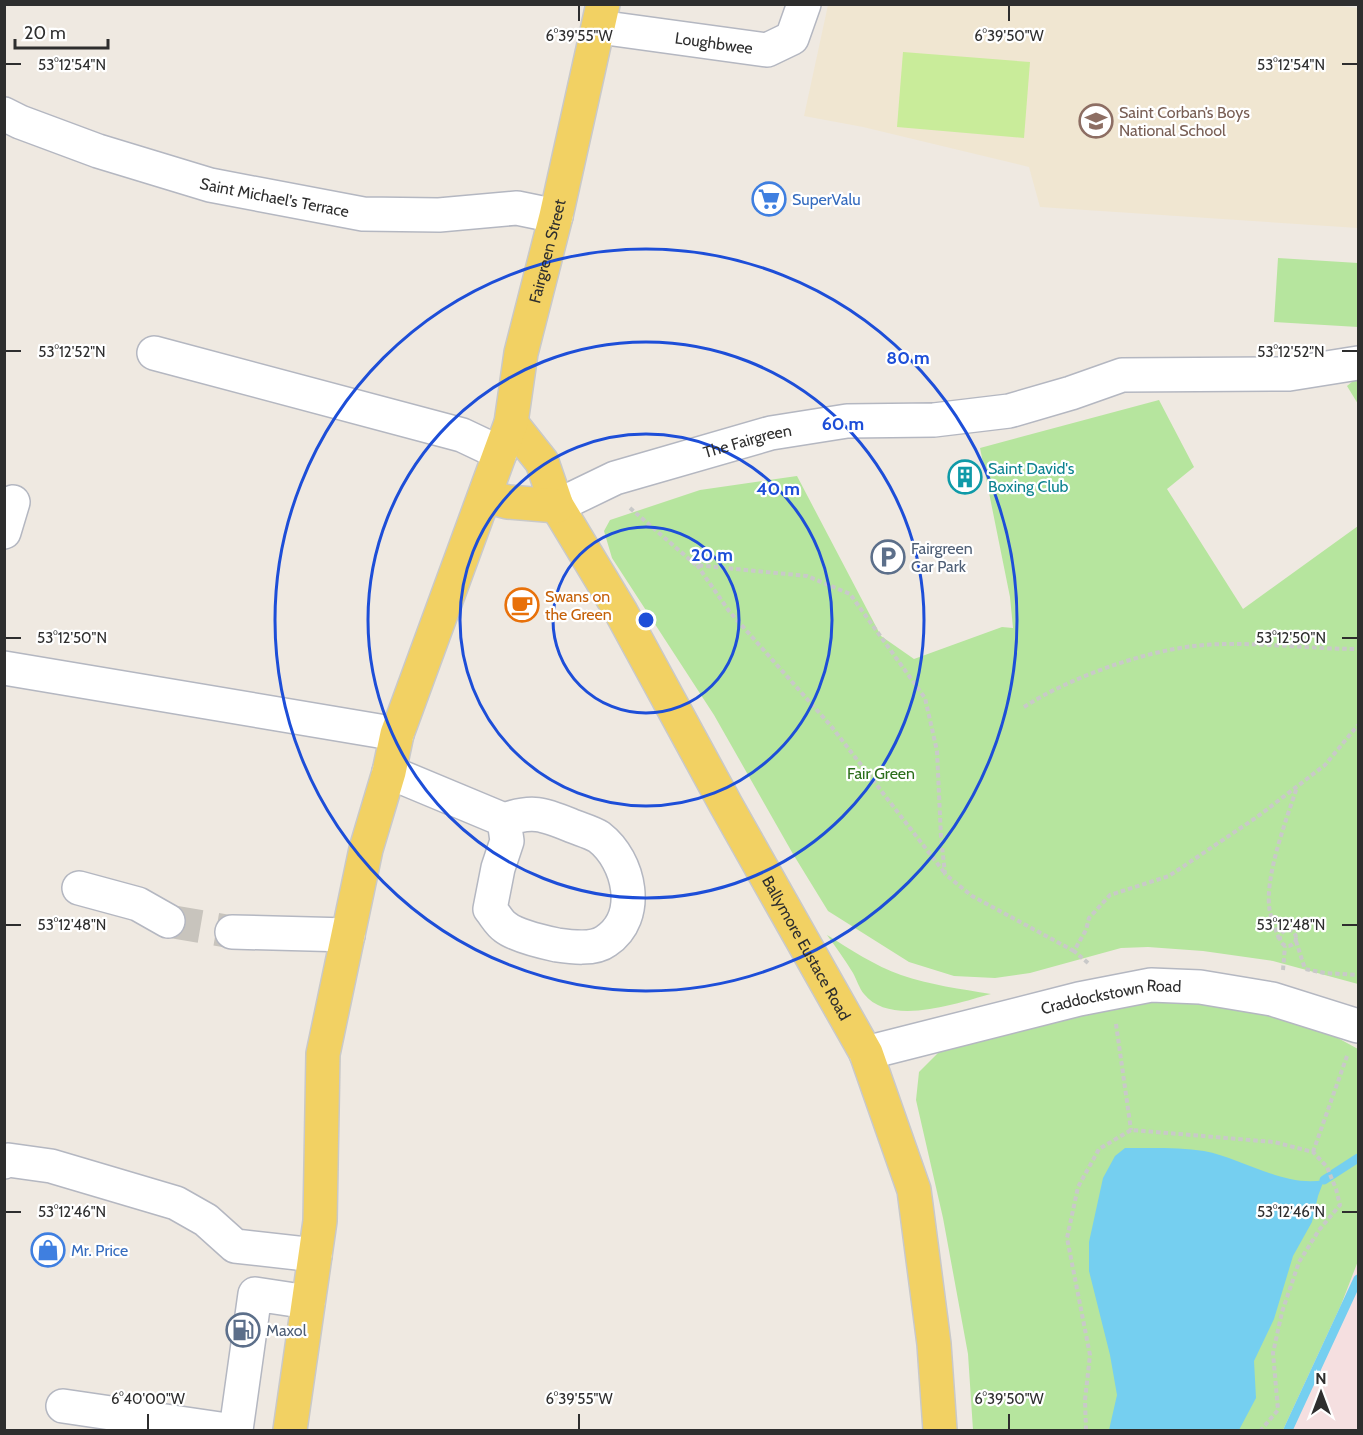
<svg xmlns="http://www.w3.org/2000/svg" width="1363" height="1435" font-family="Cabin,sans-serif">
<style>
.education{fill:#f0e6d1}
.medical{fill:#f5dfe0}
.green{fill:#b6e59e}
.pitch{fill:#c9ec9a}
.water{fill:#75cff0}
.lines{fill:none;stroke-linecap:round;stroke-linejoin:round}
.stream{stroke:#75cff0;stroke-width:9}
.minor-tunnel{stroke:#c8c4bd;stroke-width:33;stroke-dasharray:33 16;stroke-linecap:butt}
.minor-casing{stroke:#b4b7c1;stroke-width:36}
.major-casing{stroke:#c9c9c9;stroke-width:36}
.path{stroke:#c9c9c9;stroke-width:4;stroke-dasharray:4.5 3;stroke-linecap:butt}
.minor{stroke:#fff;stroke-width:33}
.major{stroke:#f2d163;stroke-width:33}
.ticks{fill:none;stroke:#2e2e2e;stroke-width:2}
.ring{fill:none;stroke:#1d4ed8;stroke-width:3}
.labels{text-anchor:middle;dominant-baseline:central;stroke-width:4.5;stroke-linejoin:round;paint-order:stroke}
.street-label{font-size:16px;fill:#2e2e2e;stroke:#fff}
.education-label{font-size:16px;fill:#785e54;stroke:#fff;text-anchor:start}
.shop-label{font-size:16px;fill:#366cbe;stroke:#fff;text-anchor:start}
.culture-label{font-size:16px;fill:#0d838f;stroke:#fff;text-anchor:start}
.service-label{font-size:16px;fill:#4e5e75;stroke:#fff;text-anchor:start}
.food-label{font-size:16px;fill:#c56008;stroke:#fff;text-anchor:start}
.park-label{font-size:16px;fill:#2c6e1b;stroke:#fff}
.ticks-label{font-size:15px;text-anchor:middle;fill:#2e2e2e;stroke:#fff;stroke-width:4.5;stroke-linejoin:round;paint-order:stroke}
.centre{fill:#1d4ed8;stroke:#fff;stroke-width:3}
.ring-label{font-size:18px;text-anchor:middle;font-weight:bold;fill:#1d4ed8;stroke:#fff;stroke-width:4.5;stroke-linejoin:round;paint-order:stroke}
</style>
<rect width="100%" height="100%" fill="#efe9e1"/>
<path class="education" d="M1317 4 1358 8V228L1040 207 1029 167 863 127 804 116 828 5Z"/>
<path class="medical" d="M1358 1261V1430H1283L1341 1305Z"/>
<g class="green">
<path d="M1278 258 1358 263V327L1274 322Z"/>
<path d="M1358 377V404L1347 386Z"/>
<path d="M1159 400 1194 467 1167 489 1243 609 1358 526V984L1273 961 1203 951 1148 947 1121 948 1030 973 995 978 954 976 909 962 828 911 793 854 714 715 612 558 604 531 610 520 700 490 797 476 881 636 914 659 1002 627 1013 628 1010 597 980 448Z"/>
<path d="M827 935C850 949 875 966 901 975 930 985 961 989 991 994 957 1003 890 1027 864 994 859 988 857 980 853 973 845 960 836 947 827 935Z"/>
<path d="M1151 998 1199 999 1269 1013 1336 1037 1358 1049V1261L1341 1305 1283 1430H973L968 1354 943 1218 916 1100 919 1072 942 1049Z"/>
</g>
<path class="pitch" d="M903 52 1030 62 1024 138 897 127Z"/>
<path class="water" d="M1125 1148C1149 1148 1180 1147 1204 1151 1242 1158 1285 1188 1324 1180L1318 1196 1312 1222 1293 1256 1274 1319 1254 1361 1256 1398 1239 1430H1109L1117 1395 1110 1355 1089 1271V1242L1103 1178 1115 1156Z"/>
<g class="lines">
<g class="stream">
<path d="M1324 1180 1358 1158"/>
<path d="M1288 1430 1358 1279"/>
</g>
<path class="minor-tunnel" d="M168 921 232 932"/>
<g class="minor-casing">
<g id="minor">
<path id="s1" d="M599 27 767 50 792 38 804 4"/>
<path id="s2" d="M4 114 20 122 98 151 210 185 363 214 439 215 517 208 556 216"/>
<path d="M154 353 462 435 500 453"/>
<path id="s3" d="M557 506 615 478 771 433 847 421 934 420 1009 411 1071 393 1122 375 1289 374 1358 363"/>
<path d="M4 532 13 502"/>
<path d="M4 668 397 734"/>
<path d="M389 772 504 820 507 841 498 868 490 909C495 915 499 923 505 927 516 936 543 942 557 945 571 947 594 950 606 941 642 917 630 861 599 837 591 832 579 829 570 825 543 814 532 810 504 820"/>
<path d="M79 888 138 904 168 921"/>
<path d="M232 932 348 935"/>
<path id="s4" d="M866 1053 1079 999 1151 985 1200 987 1272 999 1358 1026"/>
<path d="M4 1162 8 1160 51 1166 176 1203 206 1220 235 1246 315 1255"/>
<path d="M63 1406 227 1430"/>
<path d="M236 1430 255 1294 308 1302"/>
</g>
</g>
<g class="major-casing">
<g id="major">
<path id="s5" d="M511 423 542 462 557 506 621 612 726 805 866 1053 914 1190 934 1344 940 1430"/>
<path d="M485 496 508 502 557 506"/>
<path id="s6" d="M290 1430 320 1221 323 1054 366 849 389 772 397 734 511 423 521 353 556 216 603 4"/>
</g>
</g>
<g class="path">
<path d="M630 508 696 565 807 576 850 594 925 698 937 751 941 837 945 874 972 896 1074 951"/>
<path d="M697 565 729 611 831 726 944 872"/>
<path d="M1024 707C1069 678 1141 652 1194 646 1245 640 1306 649 1358 649"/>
<circle cx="1288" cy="938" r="8"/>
<path d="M1279 939C1276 930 1272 921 1270 912 1263 880 1287 818 1297 787"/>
<path d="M1296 941 1305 969 1325 973 1358 975"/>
<path d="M1088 963 1074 951 1086 930 1089 918 1110 895 1169 876 1257 817 1325 765 1358 725"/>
<path d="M1283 970 1285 946"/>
<path d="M1116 1024 1131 1130"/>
<path d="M1313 1152 1347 1056"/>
<path d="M1086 1430 1085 1400 1090 1355 1067 1238 1078 1187 1099 1149 1131 1130 1274 1142 1313 1152 1327 1167 1336 1189 1340 1205 1319 1230 1299 1262 1282 1312 1273 1353 1278 1410 1261 1430"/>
</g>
<use href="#minor" class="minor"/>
<use href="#major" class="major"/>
</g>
<path class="ticks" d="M579 6V21M1009 6V21M6 64H21M1342 64H1357M6 351H21M1342 351H1357M6 638H21M1342 638H1357M6 925H21M1342 925H1357M6 1212H21M1342 1212H1357M148 1414V1429M579 1414V1429M1009 1414V1429"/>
<g class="ring">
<circle cx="646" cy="620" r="93"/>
<circle cx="646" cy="620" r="186"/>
<circle cx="646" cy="620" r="278"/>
<circle cx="646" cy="620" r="371"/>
</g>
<defs>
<g id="school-ring" transform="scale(1.725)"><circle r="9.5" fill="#fff" stroke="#8d6e63" stroke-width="1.5"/><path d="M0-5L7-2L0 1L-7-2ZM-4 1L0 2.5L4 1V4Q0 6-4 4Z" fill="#8d6e63"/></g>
<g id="supermarket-ring" transform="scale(1.725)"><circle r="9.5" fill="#fff" stroke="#3f7fe0" stroke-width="1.5"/><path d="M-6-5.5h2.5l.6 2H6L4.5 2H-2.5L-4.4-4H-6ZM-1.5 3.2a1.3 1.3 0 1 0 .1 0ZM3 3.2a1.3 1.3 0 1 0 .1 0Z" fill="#3f7fe0"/></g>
<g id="building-ring" transform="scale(1.725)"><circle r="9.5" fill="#fff" stroke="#0f9aa8" stroke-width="1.5"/><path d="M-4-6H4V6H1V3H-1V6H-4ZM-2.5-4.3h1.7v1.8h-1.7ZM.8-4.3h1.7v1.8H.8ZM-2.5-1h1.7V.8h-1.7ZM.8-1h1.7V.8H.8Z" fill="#0f9aa8"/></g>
<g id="parking-ring" transform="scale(1.725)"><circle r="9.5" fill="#fff" stroke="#5c6f8a" stroke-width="1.5"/><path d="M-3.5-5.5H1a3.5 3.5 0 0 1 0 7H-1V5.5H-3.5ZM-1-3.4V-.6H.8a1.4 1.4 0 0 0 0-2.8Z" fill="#5c6f8a"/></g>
<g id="cafe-ring" transform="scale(1.725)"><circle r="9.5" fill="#fff" stroke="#e8710a" stroke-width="1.5"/><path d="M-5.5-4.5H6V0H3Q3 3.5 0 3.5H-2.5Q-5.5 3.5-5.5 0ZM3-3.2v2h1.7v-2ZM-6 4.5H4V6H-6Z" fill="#e8710a"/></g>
<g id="shop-ring" transform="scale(1.725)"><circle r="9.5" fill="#fff" stroke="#3f7fe0" stroke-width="1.5"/><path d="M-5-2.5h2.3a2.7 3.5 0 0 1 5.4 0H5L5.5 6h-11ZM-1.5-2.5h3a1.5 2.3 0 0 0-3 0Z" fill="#3f7fe0"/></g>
<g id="fuel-ring" transform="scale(1.725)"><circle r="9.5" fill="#fff" stroke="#5c6f8a" stroke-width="1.5"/><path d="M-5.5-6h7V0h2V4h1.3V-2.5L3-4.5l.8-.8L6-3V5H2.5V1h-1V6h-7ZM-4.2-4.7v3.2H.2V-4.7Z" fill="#5c6f8a"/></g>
</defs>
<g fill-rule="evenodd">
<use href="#school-ring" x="1096" y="121"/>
<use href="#supermarket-ring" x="769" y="199"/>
<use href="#building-ring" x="965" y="477"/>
<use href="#parking-ring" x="888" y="557"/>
<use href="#cafe-ring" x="522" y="605"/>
<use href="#shop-ring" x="48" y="1250"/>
<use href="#fuel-ring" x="243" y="1330"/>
</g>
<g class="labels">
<g class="street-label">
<text stroke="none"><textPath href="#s1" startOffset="116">Loughbwee</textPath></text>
<text stroke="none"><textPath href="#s2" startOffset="284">Saint Michael's Terrace</textPath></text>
<text stroke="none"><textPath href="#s6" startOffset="1214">Fairgreen Street</textPath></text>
<text stroke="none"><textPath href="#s3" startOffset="202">The Fairgreen</textPath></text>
<text stroke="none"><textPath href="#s5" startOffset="604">Ballymore Eustace Road</textPath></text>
<text stroke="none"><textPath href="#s4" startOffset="252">Craddockstown Road</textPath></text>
</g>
<g class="education-label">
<text x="1119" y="112">Saint Corban’s Boys<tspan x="1119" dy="18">National School</tspan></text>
</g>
<g class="shop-label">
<text x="792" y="199">SuperValu</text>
<text x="71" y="1250">Mr. Price</text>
</g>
<g class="culture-label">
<text x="988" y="468">Saint David's<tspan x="988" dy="18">Boxing Club</tspan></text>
</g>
<g class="service-label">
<text x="911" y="548">Fairgreen<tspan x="911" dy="18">Car Park</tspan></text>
<text x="266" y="1330">Maxol</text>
</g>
<g class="food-label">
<text x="545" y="596">Swans on<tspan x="545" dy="18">the Green</tspan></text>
</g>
<g class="park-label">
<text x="881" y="773">Fair Green</text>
</g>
</g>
<g class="ticks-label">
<text x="579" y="41">6°39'55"W</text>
<text x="1009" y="41">6°39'50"W</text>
<text x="72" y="70">53°12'54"N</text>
<text x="1291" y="70">53°12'54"N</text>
<text x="72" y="357">53°12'52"N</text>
<text x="1291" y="357">53°12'52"N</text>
<text x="72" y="643">53°12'50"N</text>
<text x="1291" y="643">53°12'50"N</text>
<text x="72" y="930">53°12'48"N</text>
<text x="1291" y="930">53°12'48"N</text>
<text x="72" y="1217">53°12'46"N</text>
<text x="1291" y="1217">53°12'46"N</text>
<text x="148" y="1404">6°40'00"W</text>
<text x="579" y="1404">6°39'55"W</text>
<text x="1009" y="1404">6°39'50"W</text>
</g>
<circle cx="646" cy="620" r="9" class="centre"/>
<g class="ring-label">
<text x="908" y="364">80 m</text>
<text x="843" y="430">60 m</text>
<text x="778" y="495">40 m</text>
<text x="712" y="561">20 m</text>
</g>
<rect width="1363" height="1435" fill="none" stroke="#2e2e2e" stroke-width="12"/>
<g transform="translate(1321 1393)" stroke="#ffffff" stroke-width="4.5" paint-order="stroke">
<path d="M0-4.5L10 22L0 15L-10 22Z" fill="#2e2e2e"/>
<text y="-9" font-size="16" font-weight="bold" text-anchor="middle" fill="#2e2e2e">N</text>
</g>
<path d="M15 39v9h93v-9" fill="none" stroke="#2e2e2e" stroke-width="3"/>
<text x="24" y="39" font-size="18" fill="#2e2e2e" stroke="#ffffff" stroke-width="4.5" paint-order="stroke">20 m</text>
</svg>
